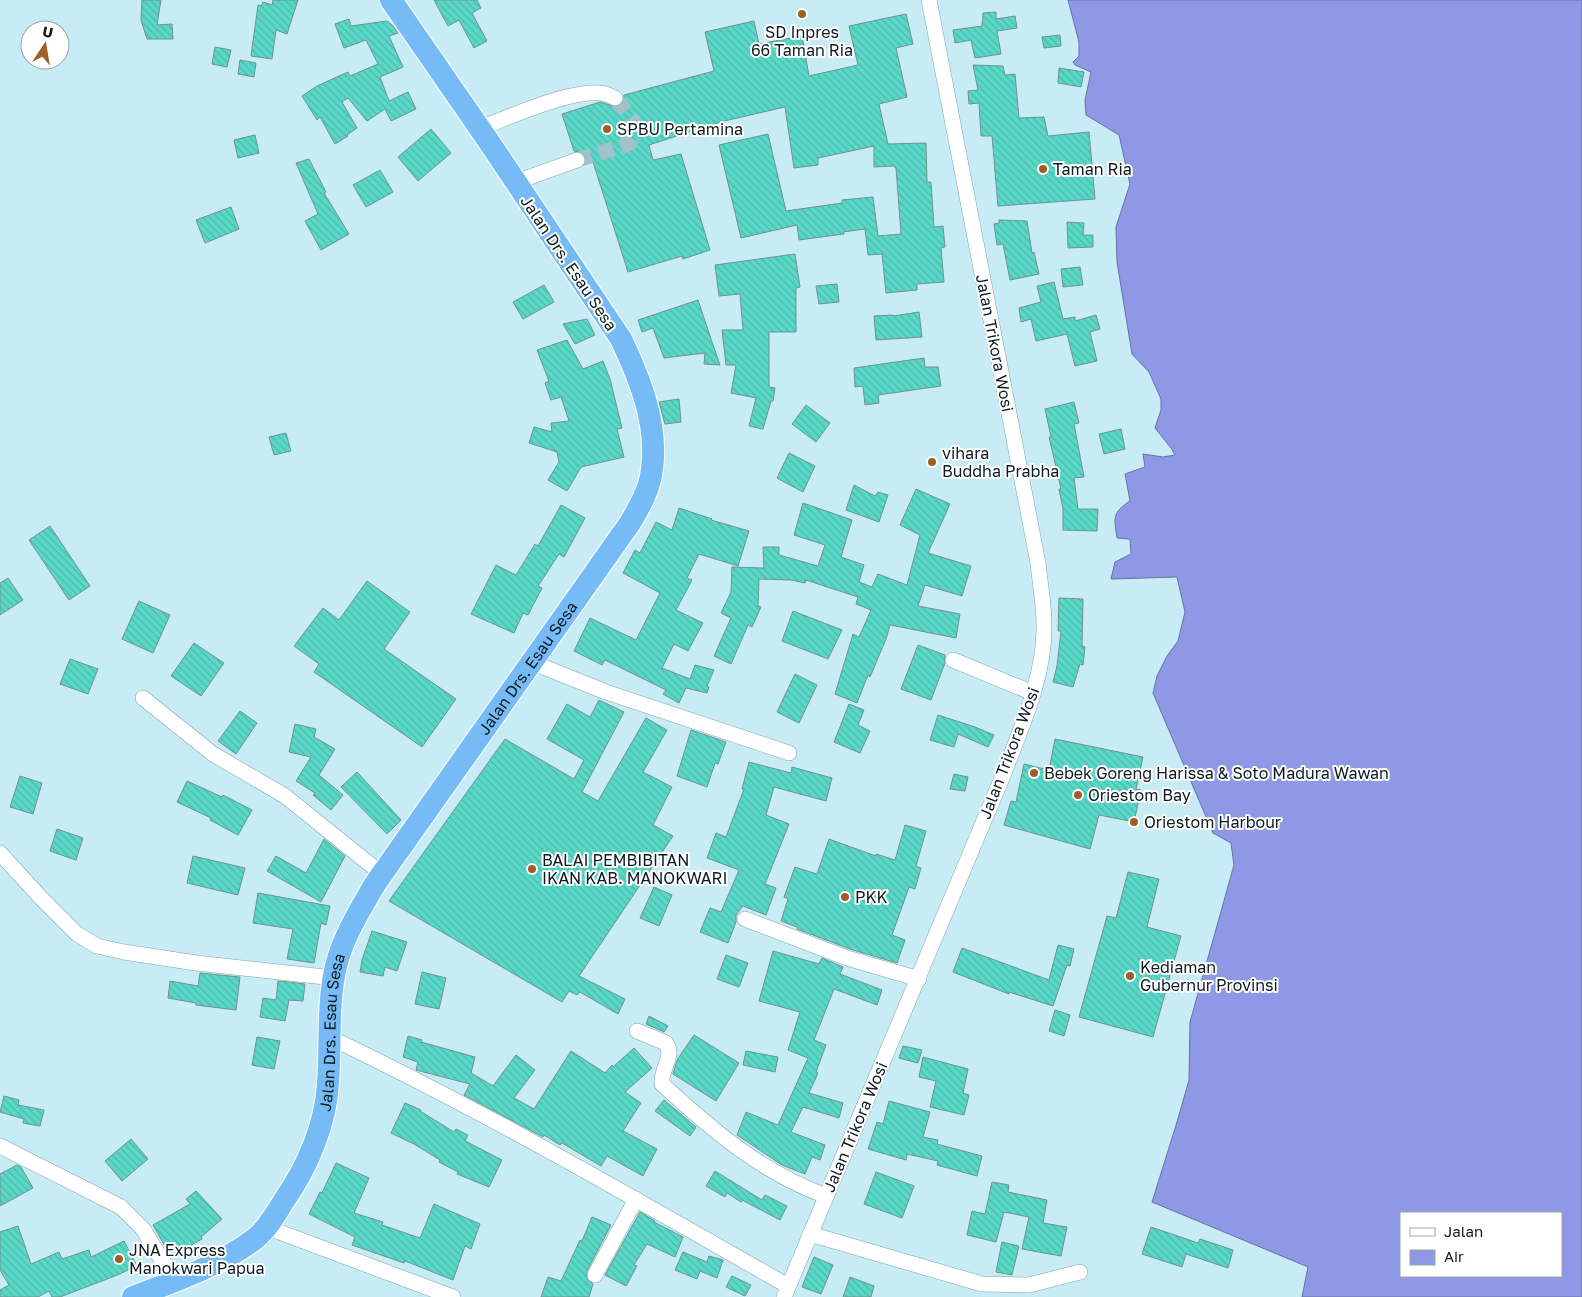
<svg xmlns="http://www.w3.org/2000/svg" width="1582" height="1297" font-family="'Golos Text',sans-serif">
<style>
.water{fill:#8e98e5;stroke:#6772a9;fill-rule:evenodd}
.building{fill:url(#building-back-hatch);stroke:#70938e}
.lines{fill:none;stroke-linecap:round;stroke-linejoin:round}
.minor-tunnel{stroke:#a2c2ca;stroke-width:15;stroke-dasharray:15 8;stroke-linecap:butt}
.minor-casing{stroke:#81a4ad;stroke-width:16}
.highway-casing{stroke:#fff;stroke-width:24}
.minor{stroke:#fff;stroke-width:15}
.highway{stroke:#77bbf6;stroke-width:22}
.poi-dot{fill:#9d5f25;stroke:#fff;stroke-width:2}
.labels{text-anchor:middle;dominant-baseline:central;stroke-width:4;stroke-linejoin:round;paint-order:stroke}
.poi-label{font-size:16px;fill:#0d1b1e;stroke:#fff;text-anchor:start}
.street-label{font-size:16px;fill:#0d1b1e;stroke:#fff}
</style>
<defs>
<pattern id="building-back-hatch" width="6" height="6" patternUnits="userSpaceOnUse" patternTransform="scale(1.25)"><rect width="6" height="6" fill="#59d8c8"/><path d="M-1 5l2 2M0 0l6 6M5-1l2 2" fill="none" stroke="#4cb9ab"/></pattern>
</defs>
<rect width="100%" height="100%" fill="#c7ecf5"/>
<path class="water" d="M1068 0H1582V1297H1302L1308 1267 1152 1202 1177 1122 1189 1080 1190 1022 1234 865 1231 843 1213 833 1153 693 1157 676 1167 656 1178 641 1185 612 1177 577 1111 579 1115 562 1131 554 1130 539 1117 538C1114 517 1112 513 1130 501L1125 474 1145 467 1143 454 1163 457 1175 455 1171 448 1155 428 1161 410V399L1149 372 1132 354 1117 262 1116 227 1130 184 1119 135 1086 115 1085 100 1091 72 1075 65 1073 62 1079 56V42ZM1401 1213H1561V1276H1401Z"/>
<g class="building">
<path d="M142 0H161L157 25 172 24 173 39H147L141 20Z"/>
<path d="M273 0H298L287 34 276 30 272 59 251 56 258 5 261 6 263 2 272 5Z"/>
<path d="M434 0H477L481 8 472 13 487 41 474 48 459 20 448 26Z"/>
<path d="M996 12V19L1015 16 1017 28 997 31 1001 54 975 58 971 40 955 43 953 30 982 26 983 13Z"/>
<path d="M906 14 913 44 896 48 907 97 879 104 888 144 926 143 927 182H931L934 227 943 226 945 247 941 248 944 282 917 284V290L886 293 882 254 868 255 865 229 843 232 844 234 799 240 797 225 741 238 719 145 768 134 786 211 842 203V200L873 197 878 236 901 234 896 168H895V166L874 167V146L818 158V165L794 168 785 107 720 122 649 145 653 160 681 154 710 250 683 259 682 256 628 272 593 162 585 164 586 157 583 153 574 151 562 114 600 102 616 107 623 103 624 95 714 71 705 32 754 21 759 44 802 36 809 76 858 65 849 26Z"/>
<path d="M349 19 351 26 387 21 393 26 398 33 389 36 403 67 380 77 389 101 408 92 416 109 391 121 385 109 367 121 348 98 342 102 357 128 347 135 348 136 335 144 320 117 317 120 302 96 317 86 348 72 350 76 378 64 366 40 344 48 335 24Z"/>
<path d="M1060 35 1061 46 1044 48 1042 37Z"/>
<path d="M215 47 231 50 227 67 212 64Z"/>
<path d="M240 60 256 63 254 77 238 74Z"/>
<path d="M973 65 1003 66 1005 75 1015 74 1019 118 1044 117 1048 136 1089 132 1095 199 998 206 992 136H981L979 103 969 104 968 91 978 90Z"/>
<path d="M1059 68 1084 72 1081 87 1058 83Z"/>
<path d="M431 129 451 153 418 181 398 157Z"/>
<path d="M255 135 259 153 238 158 234 140Z"/>
<path d="M309 159 326 192 324 193 349 234 321 250 305 221 318 214 296 163Z"/>
<path d="M380 170 393 192 366 207 353 185Z"/>
<path d="M231 207 239 229 205 243 196 220Z"/>
<path d="M999 220 1027 221 1032 253 1034 252 1039 274 1010 280 1003 244 997 245 994 224 999 223Z"/>
<path d="M1067 222 1084 223 1083 235H1093V247L1068 248Z"/>
<path d="M795 254 800 287 796 288V332H769V387L775 388 773 401H771L763 429 749 426 756 398 731 393 736 365H726L722 330H743L740 294 719 296 715 265Z"/>
<path d="M1080 267 1083 285 1063 287 1061 269Z"/>
<path d="M1054 282 1063 319 1075 317V321L1096 315 1100 329 1090 332 1097 361 1075 366 1067 334 1036 341 1031 319 1021 322 1019 308 1041 302 1037 286Z"/>
<path d="M837 284 839 302 819 304 816 286Z"/>
<path d="M544 285 554 302 523 319 513 302Z"/>
<path d="M698 300 711 339 720 365 704 364 705 353 664 358 653 328 642 332 638 320Z"/>
<path d="M919 312 922 337 876 340 874 316 893 315V316Z"/>
<path d="M587 319 595 335 575 344 563 324Z"/>
<path d="M567 340 583 369 603 361 610 379 622 428 617 429 624 457 581 467 567 491 548 480 559 462 557 452 529 443 534 427 552 432 551 423 569 421 561 397 551 400 545 383 549 381 537 350Z"/>
<path d="M924 358 925 367H938L941 386 878 395 879 403 865 405 863 386 855 387 854 368Z"/>
<path d="M679 399 681 422 665 424 659 402Z"/>
<path d="M1074 402 1079 423 1074 424 1084 477 1074 478 1078 509H1098L1097 531 1063 530V509L1059 489H1061L1049 437H1051L1045 409Z"/>
<path d="M806 405 830 423 816 442 792 424Z"/>
<path d="M1121 429 1125 449 1104 454 1099 434Z"/>
<path d="M286 433 291 451 274 455 269 437Z"/>
<path d="M789 453 815 466 803 492 777 478Z"/>
<path d="M854 485 875 496 878 492 888 495 879 522 846 510Z"/>
<path d="M916 489 950 504 928 553 971 566 962 596 925 585 918 606 960 614 956 638 890 625 886 639 870 677 868 675 857 703 835 694 853 634 859 637 871 610 856 604 858 597 806 580 805 583 791 580 759 579 758 606 761 607 752 627 748 625 731 664 714 656 731 618 721 613 731 592 732 567 764 568 763 547H779V555L818 566 825 545 794 535 803 503 852 520 841 557 864 565 859 582 872 587 878 574 907 585 920 535 900 525Z"/>
<path d="M561 505 585 518 564 557 559 554 538 586 542 588 528 615 523 613 514 633 471 614 496 565 516 575 535 544 538 546Z"/>
<path d="M679 508 712 519 711 520 749 531 738 566 699 554 687 578 692 580 676 610 703 623 688 651 674 644 662 668 690 679 695 665 714 670 707 686 709 687 707 693 686 688 679 703 663 694 666 690 605 660 602 665 574 651 590 618 636 640 660 593 623 573 635 550 640 553 656 522 672 530Z"/>
<path d="M50 526 90 586 69 600 29 540Z"/>
<path d="M8 578 23 600 0 615V583Z"/>
<path d="M367 581 410 612 384 649 456 699 422 747 314 672 319 664 294 646 323 608 339 620Z"/>
<path d="M1059 598 1083 599 1082 646 1085 647 1083 665 1080 664 1073 687 1053 682 1057 666 1061 631H1058Z"/>
<path d="M139 601 170 615 153 653 122 639Z"/>
<path d="M793 611 842 630 828 659 782 641Z"/>
<path d="M194 643 224 663 201 696 171 676Z"/>
<path d="M918 645 945 655V663L931 700 901 689Z"/>
<path d="M70 659 98 669 88 694 60 684Z"/>
<path d="M795 674 817 685 799 723 777 712Z"/>
<path d="M599 700 624 712 582 792 598 801 646 718 667 730 643 772 672 787 653 825 673 836 579 976 625 999 618 1014 580 992 577 995 569 991 562 1002 389 901 505 739 574 779 584 760 547 739 567 704 590 717Z"/>
<path d="M849 704 864 710 858 725 870 731 860 753 834 742Z"/>
<path d="M240 711 257 723 236 754 218 741Z"/>
<path d="M938 715 975 727 994 735 988 747 958 734 954 747 930 740Z"/>
<path d="M295 724 316 729 314 737 335 749 319 775 343 795 331 810 313 795 315 793 296 781 311 757 289 752Z"/>
<path d="M691 730 726 742 718 764 715 763 707 787 677 776Z"/>
<path d="M1055 739 1143 757 1136 789 1141 790 1134 822 1099 815 1090 849 1004 825 1011 801 1016 802 1024 764 1049 770Z"/>
<path d="M749 762 791 773 792 767 832 778 826 801 774 787 766 815 789 824 765 884 776 888 766 915 743 906 736 915V922L728 943 700 932 710 908 721 912 739 870 707 858 716 833 726 837 744 789H742Z"/>
<path d="M357 772 401 820 387 834 341 787Z"/>
<path d="M954 774 968 777 965 791 950 789Z"/>
<path d="M20 776 42 783 33 814 10 807Z"/>
<path d="M187 781 222 797 223 795 252 810 238 835 210 820 211 818 177 802Z"/>
<path d="M905 825 926 831 916 866 921 868 915 889 909 887 892 935 905 940 897 963 850 949 797 929V927L781 921 788 899 784 897 795 867 817 874 829 839 876 856V854L895 860Z"/>
<path d="M57 829 83 838 76 860 50 851Z"/>
<path d="M324 839 345 856 321 902 267 871 276 856 306 873Z"/>
<path d="M193 856 245 868 238 895 187 883Z"/>
<path d="M1128 872 1159 879 1147 927 1181 936 1153 1037 1079 1017 1107 916 1116 918Z"/>
<path d="M654 887 672 895 659 926 640 918Z"/>
<path d="M258 893 330 906 326 925 321 923 314 963 287 959 293 929 253 923Z"/>
<path d="M372 931 407 942 397 971 385 967 383 976 360 972 362 960Z"/>
<path d="M1058 945 1074 949 1070 966 1067 965 1053 1006 1009 992V994L953 972 962 948 1049 980Z"/>
<path d="M773 951 819 964 822 958 843 967 840 974 882 990 877 1005 834 989 814 1040 826 1045 816 1072 818 1073 809 1093 843 1103 839 1118 803 1107 791 1132 825 1145 820 1160 812 1157 805 1174 782 1165 737 1135 746 1112 778 1125 808 1058 788 1050 800 1012 759 1001Z"/>
<path d="M726 955 748 963 739 987 717 979Z"/>
<path d="M422 972 446 978 439 1009 415 1004Z"/>
<path d="M200 973 240 977 236 1010 196 1005V1003L168 998 170 981 198 986Z"/>
<path d="M278 981 305 984 303 1001 289 1000 285 1021 260 1017 263 998 276 1000Z"/>
<path d="M1055 1010 1070 1015 1064 1036 1049 1031Z"/>
<path d="M649 1016 668 1026 664 1032 646 1024Z"/>
<path d="M694 1035 739 1063 716 1101 673 1074 677 1060Z"/>
<path d="M408 1036 422 1040 421 1042 475 1057 471 1073 493 1086 516 1055 535 1070 514 1098 534 1109 571 1051 605 1073 612 1065 613 1067 634 1048 652 1068 625 1092 641 1103 623 1131 657 1149 643 1176 607 1156 601 1166 562 1143 560 1145 544 1135 543 1137 464 1095 470 1084 416 1070 418 1062 403 1057Z"/>
<path d="M257 1037 280 1041 274 1069 252 1065Z"/>
<path d="M903 1046 922 1050 918 1063 899 1058Z"/>
<path d="M746 1051 778 1057 775 1072 743 1065Z"/>
<path d="M923 1057 968 1069 963 1093 969 1095 964 1115 930 1107 936 1081 919 1077Z"/>
<path d="M4 1096 19 1100 18 1105 44 1110 40 1126 23 1123 24 1119 0 1112Z"/>
<path d="M664 1100 696 1127 690 1136 655 1111Z"/>
<path d="M889 1101 930 1112 923 1137 938 1140 937 1144 982 1156 977 1176 937 1165 938 1161 907 1154 906 1160 868 1149 877 1122 883 1124Z"/>
<path d="M405 1103 421 1110 420 1111 454 1132 456 1129 468 1135 465 1141 502 1160 489 1187 457 1174 458 1172 439 1162 440 1160 414 1144 391 1133Z"/>
<path d="M131 1139 148 1159 122 1181 105 1161Z"/>
<path d="M336 1163 369 1178 354 1213 383 1222 382 1225 420 1238 434 1204 480 1224 471 1249 465 1246 453 1280 405 1261 404 1263 352 1245 355 1237 309 1214 320 1192 322 1193Z"/>
<path d="M17 1165 21 1167 33 1188 0 1206V1174Z"/>
<path d="M715 1171 762 1200 765 1195 787 1206 780 1220 742 1200 741 1202 727 1193 725 1197 706 1186Z"/>
<path d="M876 1172 914 1186 902 1218 864 1204Z"/>
<path d="M992 1182 1009 1185 1008 1192 1047 1200 1043 1223 1067 1227 1061 1256 1022 1249 1029 1217 1004 1212 996 1242 967 1235 972 1211 985 1214Z"/>
<path d="M196 1191 222 1219 201 1237 202 1239 171 1257 153 1225 190 1204 186 1199Z"/>
<path d="M640 1212 655 1221 654 1222 683 1237 675 1257 647 1244 634 1265 637 1266 626 1286 605 1275Z"/>
<path d="M592 1217 611 1225 587 1271V1279L593 1284 589 1297H541L548 1277 561 1281 580 1240 582 1241Z"/>
<path d="M18 1226 31 1264 59 1252 62 1259 89 1250 91 1257 124 1241 137 1266 115 1276 60 1297H52L49 1291 38 1297H0V1290L9 1285 0 1270V1232Z"/>
<path d="M1151 1227 1198 1243 1200 1239 1233 1250 1228 1268 1186 1254 1182 1267 1142 1254Z"/>
<path d="M1002 1242 1019 1246 1012 1275 996 1272Z"/>
<path d="M683 1252 707 1262 709 1256 723 1260 717 1278 700 1271 697 1279 675 1270Z"/>
<path d="M814 1257 833 1265 821 1294 802 1287Z"/>
<path d="M732 1276 751 1285 745 1296 726 1287Z"/>
<path d="M850 1277 874 1286 871 1297H843Z"/>
</g>
<g class="lines">
<path class="minor-tunnel" d="M577 160 629 144 636 133 632 119 615 98"/>
<g class="minor-casing">
<g id="minor">
<path d="M480 128C510 117 569 90 600 93 605 93 611 96 615 98"/>
<path d="M516 182 577 160"/>
<path d="M953 660 1033 693"/>
<path d="M531 662 606 692 789 753"/>
<path d="M143 698 213 754 285 796 382 874"/>
<path d="M0 853 41 898 77 934 97 946 124 952 196 963 334 978"/>
<path d="M745 919 847 958 919 979"/>
<path d="M637 1031 666 1043C675 1056 660 1070 662 1084 711 1129 762 1173 826 1196"/>
<path d="M329 1037C486 1112 637 1200 788 1286"/>
<path d="M0 1146 121 1207 143 1229 174 1280"/>
<path d="M266 1227 453 1297"/>
<path d="M810 1234 982 1284 1029 1285 1080 1272"/>
<path d="M595 1275 636 1199"/>
<path d="M784 1297 1004 773C1022 726 1045 675 1044 625 1044 604 1040 583 1038 563L929 0"/>
</g>
</g>
<g class="highway-casing">
<g id="highway">
<path id="s1" d="M133 1297C173 1282 223 1264 256 1238 268 1228 277 1212 285 1199 308 1166 326 1123 328 1083 331 1044 327 1004 336 966 343 937 360 910 375 884L630 523C640 506 650 489 652 469 658 424 640 379 621 339L487 139 391 0"/>
</g>
</g>
<use href="#minor" class="minor"/>
<use href="#highway" class="highway"/>
</g>
<g class="poi-dot">
<circle cx="802" cy="14" r="5"/>
<circle cx="607" cy="129" r="5"/>
<circle cx="1043" cy="169" r="5"/>
<circle cx="932" cy="462" r="5"/>
<circle cx="1034" cy="773" r="5"/>
<circle cx="1078" cy="795" r="5"/>
<circle cx="1134" cy="822" r="5"/>
<circle cx="532" cy="869" r="5"/>
<circle cx="845" cy="897" r="5"/>
<circle cx="1130" cy="976" r="5"/>
<circle cx="119" cy="1259" r="5"/>
</g>
<g class="labels">
<g class="poi-label">
<text x="802" y="32" text-anchor="middle">SD Inpres<tspan x="802" dy="18">66 Taman Ria</tspan></text>
<text x="617" y="129">SPBU Pertamina</text>
<text x="1053" y="169">Taman Ria</text>
<text x="942" y="453">vihara<tspan x="942" dy="18">Buddha Prabha</tspan></text>
<text x="1044" y="773">Bebek Goreng Harissa &amp; Soto Madura Wawan</text>
<text x="1088" y="795">Oriestom Bay</text>
<text x="1144" y="822">Oriestom Harbour</text>
<text x="542" y="860">BALAI PEMBIBITAN<tspan x="542" dy="18">IKAN KAB. MANOKWARI</tspan></text>
<text x="855" y="897">PKK</text>
<text x="1140" y="967">Kediaman<tspan x="1140" dy="18">Gubernur Provinsi</tspan></text>
<text x="129" y="1250">JNA Express<tspan x="129" dy="18">Manokwari Papua</tspan></text>
</g>
<g class="street-label">
<text transform="translate(569 263) rotate(56)">Jalan Drs. Esau Sesa</text>
<text transform="translate(995 343) rotate(79)">Jalan Trikora Wosi</text>
<text stroke="none"><textPath href="#s1" startOffset="784">Jalan Drs. Esau Sesa</textPath></text>
<text transform="translate(1009 753) rotate(-69)">Jalan Trikora Wosi</text>
<text stroke="none"><textPath href="#s1" startOffset="362">Jalan Drs. Esau Sesa</textPath></text>
<text transform="translate(855 1127) rotate(-67)">Jalan Trikora Wosi</text>
</g>
</g>
<rect x="1400" y="1212" width="162" height="65" fill="#ffffff" stroke="#9ea4a5"/>
<rect x="1410" y="1228" width="25" height="8" fill="#ffffff" stroke="#9ea4a5"/>
<text x="1444" y="1237" font-size="15" fill="#0d1b1e">Jalan</text>
<rect x="1410" y="1250" width="25" height="15" fill="#8e98e5" stroke="#9ea4a5"/>
<text x="1444" y="1262" font-size="15" fill="#0d1b1e">Air</text>
<g transform="translate(45 45) rotate(12)"><circle r="24" fill="#ffffff" stroke="#9ea4a5"/>
<path d="M0-4L9 19L0 12L-9 19Z" fill="#9d5f25"/>
<text y="-8" font-size="14" font-weight="bold" text-anchor="middle" fill="#0d1b1e">U</text>
</g>
</svg>
